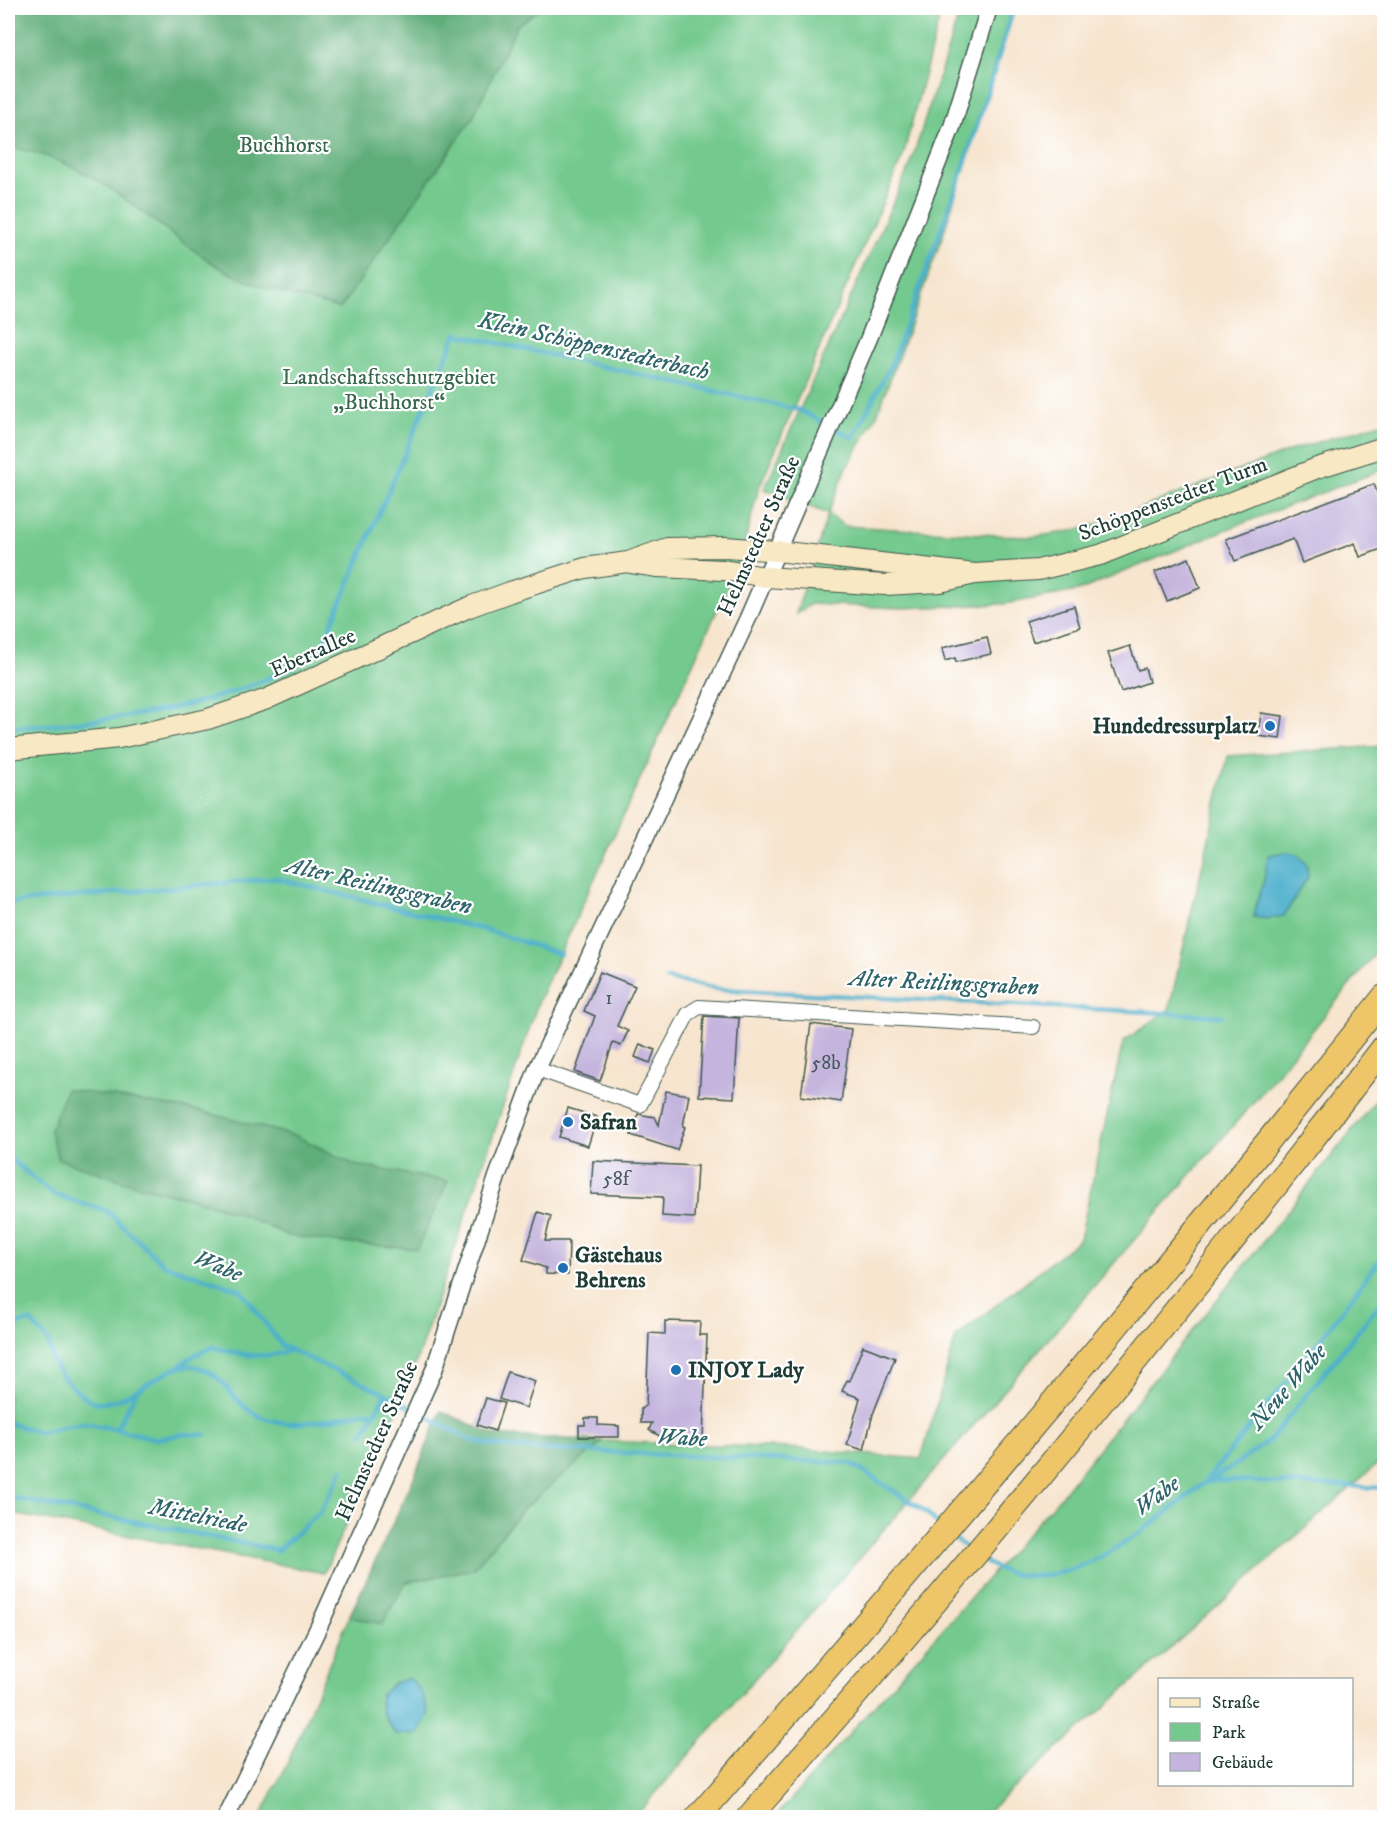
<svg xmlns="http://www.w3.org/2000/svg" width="1392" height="1825" font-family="'IM FELL DW Pica',serif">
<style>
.green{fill:#73c98e;stroke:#498361;stroke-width:1.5}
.forest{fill:#5ead79;stroke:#3e7556;stroke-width:1.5}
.water{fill:#4db0cc;stroke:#367680;stroke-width:1.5}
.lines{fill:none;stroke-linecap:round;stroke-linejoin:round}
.stream{stroke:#4db0cc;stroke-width:4.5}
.building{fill:#c5b5de}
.minor-casing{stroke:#3f564b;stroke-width:16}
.tertiary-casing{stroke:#3f564b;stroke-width:19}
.secondary-casing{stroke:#3f564b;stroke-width:22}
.motorway-casing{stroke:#3f564b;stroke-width:26}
.minor{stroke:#fff;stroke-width:14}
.tertiary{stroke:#fff;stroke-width:16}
.secondary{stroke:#f8e8c3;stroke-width:20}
.motorway{stroke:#eec569;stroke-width:24}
.poi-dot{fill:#1f6fb2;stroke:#fff;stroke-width:2}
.labels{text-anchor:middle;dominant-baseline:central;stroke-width:4.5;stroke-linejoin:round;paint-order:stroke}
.number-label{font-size:20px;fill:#485b5e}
.park-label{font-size:22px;fill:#38674f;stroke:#fff}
.street-label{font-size:22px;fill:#1f3d34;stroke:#fff}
.poi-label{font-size:22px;font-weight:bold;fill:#1f3d34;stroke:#fff;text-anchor:start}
.water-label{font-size:24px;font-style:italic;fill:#2f6569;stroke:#fff}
</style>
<rect width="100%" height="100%" fill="#fff"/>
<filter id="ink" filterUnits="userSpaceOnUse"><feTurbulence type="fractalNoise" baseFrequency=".0167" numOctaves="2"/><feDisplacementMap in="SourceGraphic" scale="12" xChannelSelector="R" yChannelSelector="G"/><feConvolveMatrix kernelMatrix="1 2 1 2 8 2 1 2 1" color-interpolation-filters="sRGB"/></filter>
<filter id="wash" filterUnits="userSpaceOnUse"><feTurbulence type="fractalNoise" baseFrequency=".008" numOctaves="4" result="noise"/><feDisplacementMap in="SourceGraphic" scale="24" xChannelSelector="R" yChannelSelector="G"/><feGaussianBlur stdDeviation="1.35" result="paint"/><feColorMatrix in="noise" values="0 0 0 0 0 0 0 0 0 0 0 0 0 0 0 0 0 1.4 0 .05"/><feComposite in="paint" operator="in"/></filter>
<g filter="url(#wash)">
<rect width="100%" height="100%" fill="#f7e5cf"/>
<g class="green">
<path d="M8 8H942L903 156 758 490 745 542 731 580 539 1000 408 1386 324 1573 8 1513Z"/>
<path d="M961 8H1014L942 238 877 415 847 467 828 514 845 526 1031 537 1067 532 1105 522 1292 450 1384 422V469L1225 530 1078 591 1003 604 901 608 811 604 796 614 828 514 764 489 911 163Z"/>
<path d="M1384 746V943L1263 1091 635 1817 260 1818 289 1760 349 1617 382 1624 406 1582 473 1569 523 1509 603 1441 790 1448 921 1459 956 1337 1080 1239 1123 1042 1169 1009 1228 756Z"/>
<path d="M1384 1090V1465H1376L981 1817H775L1060 1497Z"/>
</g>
<g class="forest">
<path d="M8 8H542L517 25 472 119 340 309C303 297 252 288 219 267 148 223 96 160 8 147Z"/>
<path d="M66 1089 200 1111 296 1136 355 1165 448 1181 417 1249 343 1243 289 1236 243 1215 197 1200 135 1185 58 1159 50 1131Z"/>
<path d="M441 1411 494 1435 603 1441 523 1509 473 1569 406 1582 382 1624 349 1617 412 1482Z"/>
</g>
<g class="water">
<path d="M1286 852 1298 854 1307 865 1308 877 1284 916 1268 919 1254 917C1256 902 1259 897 1263 884 1266 875 1264 868 1269 855Z"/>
<path d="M410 1678 420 1690 429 1713 418 1734H395L381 1712 380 1696 393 1683Z"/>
</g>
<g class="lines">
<g class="stream">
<path d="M8 728C115 720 226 711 320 651L456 334 799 410 853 438 892 363 961 176 1014 8"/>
<path d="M8 903 275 878 486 930 560 954"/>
<path d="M666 979 718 989 1222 1016"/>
<path d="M8 1157 53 1194 107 1211 164 1265 241 1290 282 1346 386 1394 472 1441 511 1448 850 1463 926 1512 939 1525"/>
<path d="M8 1327 30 1321C35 1327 44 1334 48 1341 51 1348 50 1356 54 1363 59 1375 83 1400 96 1402 128 1408 165 1362 193 1366 217 1369 228 1392 245 1407 277 1434 326 1421 363 1412L375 1413"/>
<path d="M178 1367 193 1356 213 1347C239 1355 265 1360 291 1350"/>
<path d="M8 1423 39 1432 83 1423 116 1429 137 1391"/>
<path d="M116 1429 157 1439 185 1434 206 1435"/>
<path d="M362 1434 386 1394"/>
<path d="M1209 1480 1231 1468 1271 1439 1384 1299"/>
<path d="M1204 1483 1314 1348 1384 1254"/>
<path d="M8 1497 278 1550 321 1511 343 1469"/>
<path d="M950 1535 969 1550"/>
<path d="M981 1559C1054 1612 1147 1528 1204 1483L1219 1480 1384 1488"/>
</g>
</g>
<g id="blocks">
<g class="building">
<path d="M1374 484 1384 512V548L1360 557 1355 543 1302 563 1293 539 1235 561 1226 539Z"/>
<path d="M1189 558 1200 588 1167 601 1155 572Z"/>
<path d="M1074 606 1080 627 1033 642 1026 621Z"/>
<path d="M987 637 991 654 956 662 955 658 945 661 942 648Z"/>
<path d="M1130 646 1138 670 1145 668 1149 682 1121 692 1108 653Z"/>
<path d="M1261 713 1283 716 1280 739 1258 736Z"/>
<path d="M600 972 635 986 617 1026 628 1031 621 1046 613 1043 600 1081 575 1072 595 1016 584 1011Z"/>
<path d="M704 1016 739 1018 734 1098 699 1096Z"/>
<path d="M811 1024 851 1029 841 1102 801 1096Z"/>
<path d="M640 1044 655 1050 650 1063 635 1057Z"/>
<path d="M666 1091 689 1095 683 1126 685 1127 677 1150 631 1135 638 1114 655 1117 659 1125Z"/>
<path d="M568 1108 597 1117 588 1146 559 1137Z"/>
<path d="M593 1161 697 1166 694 1218 662 1216 663 1197 591 1194Z"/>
<path d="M538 1212 551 1216 545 1241H569L568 1275 546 1274V1268L523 1260Z"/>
<path d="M665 1321 700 1322 699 1335H707L703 1439 671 1438 665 1435 663 1438 649 1430 652 1423H641V1409L646 1405 649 1333 665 1334Z"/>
<path d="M863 1346 895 1358 873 1414 864 1450 847 1445 860 1398 842 1391 847 1380 849 1381Z"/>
<path d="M508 1372 535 1381 526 1408 499 1399Z"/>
<path d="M486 1398 504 1403 495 1431 477 1425Z"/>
<path d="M585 1418H598V1425L619 1426V1437H579V1425H585Z"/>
</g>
</g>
</g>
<g filter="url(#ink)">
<use href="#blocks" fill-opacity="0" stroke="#3f564b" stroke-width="1.5"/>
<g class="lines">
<g class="minor-casing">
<path id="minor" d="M537 1069 640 1105 688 1014 699 1007 1033 1027"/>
</g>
<g class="tertiary-casing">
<path id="tertiary" d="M226 1818 322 1620 434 1370 497 1177 537 1069 748 618 869 338 952 127 989 8"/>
</g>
<g class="secondary-casing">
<g id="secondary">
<path d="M631 563 658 567 723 570 766 577 885 585 940 582 975 574 1038 570 1100 555 1317 468 1384 447"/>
<path d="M8 749 119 738 208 719 267 699 469 607 510 592 585 568 628 562 667 548 726 547 777 551 975 574"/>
</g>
</g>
<g class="motorway-casing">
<g id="motorway">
<path d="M697 1818C932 1549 1162 1276 1384 997"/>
<path d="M748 1818C969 1568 1180 1311 1384 1047"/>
</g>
</g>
<use href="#minor" class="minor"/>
<use href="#tertiary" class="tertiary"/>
<use href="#secondary" class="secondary"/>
<use href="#motorway" class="motorway"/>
</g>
</g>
<g class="poi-dot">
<circle cx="1270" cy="726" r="6"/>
<circle cx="568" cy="1122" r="6"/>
<circle cx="563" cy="1268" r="6"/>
<circle cx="676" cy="1370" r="6"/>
</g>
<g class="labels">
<g class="number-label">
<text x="609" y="998">1</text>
<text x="826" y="1063">58b</text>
<text x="616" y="1179">58f</text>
</g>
<g class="park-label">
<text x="284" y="145">Buchhorst</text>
<text x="389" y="377">Landschaftsschutzgebiet<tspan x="389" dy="25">„Buchhorst“</tspan></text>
</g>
<g class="street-label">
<text transform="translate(1173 499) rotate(-21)">Schöppenstedter Turm</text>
<text transform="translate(759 536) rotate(-66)">Helmstedter Straße</text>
<text transform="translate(313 653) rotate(-24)">Ebertallee</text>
<text transform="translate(377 1441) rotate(-66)">Helmstedter Straße</text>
</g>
<g class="poi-label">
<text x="1258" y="726" text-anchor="end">Hundedressurplatz</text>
<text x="580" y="1122">Safran</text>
<text x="575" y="1255">Gästehaus<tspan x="575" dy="25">Behrens</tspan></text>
<text x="688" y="1370">INJOY Lady</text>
</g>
<g class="water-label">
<text transform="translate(594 346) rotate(13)">Klein Schöppenstedterbach</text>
<text transform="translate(379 886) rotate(13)">Alter Reitlingsgraben</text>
<text transform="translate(944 983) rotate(3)">Alter Reitlingsgraben</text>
<text transform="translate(218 1266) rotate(22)">Wabe</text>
<text transform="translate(1288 1387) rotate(-49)">Neue Wabe</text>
<text transform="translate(682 1438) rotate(3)">Wabe</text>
<text transform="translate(1157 1496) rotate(-37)">Wabe</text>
<text transform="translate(198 1516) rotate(11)">Mittelriede</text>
</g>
</g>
<rect width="1392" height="1825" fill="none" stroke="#fff" stroke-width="30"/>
<rect x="1158" y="1678" width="195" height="108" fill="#ffffff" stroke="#a5b1ae" stroke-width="1.5"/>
<rect x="1170" y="1698" width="30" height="9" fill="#f8e8c3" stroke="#a5b1ae" stroke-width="1.5"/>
<text x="1212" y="1708" font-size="18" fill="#1f3d34">Straße</text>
<rect x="1170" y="1723" width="30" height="18" fill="#73c98e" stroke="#a5b1ae" stroke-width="1.5"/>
<text x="1212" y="1738" font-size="18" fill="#1f3d34">Park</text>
<rect x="1170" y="1753" width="30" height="18" fill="#c5b5de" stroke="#a5b1ae" stroke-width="1.5"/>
<text x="1212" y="1768" font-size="18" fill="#1f3d34">Gebäude</text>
</svg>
